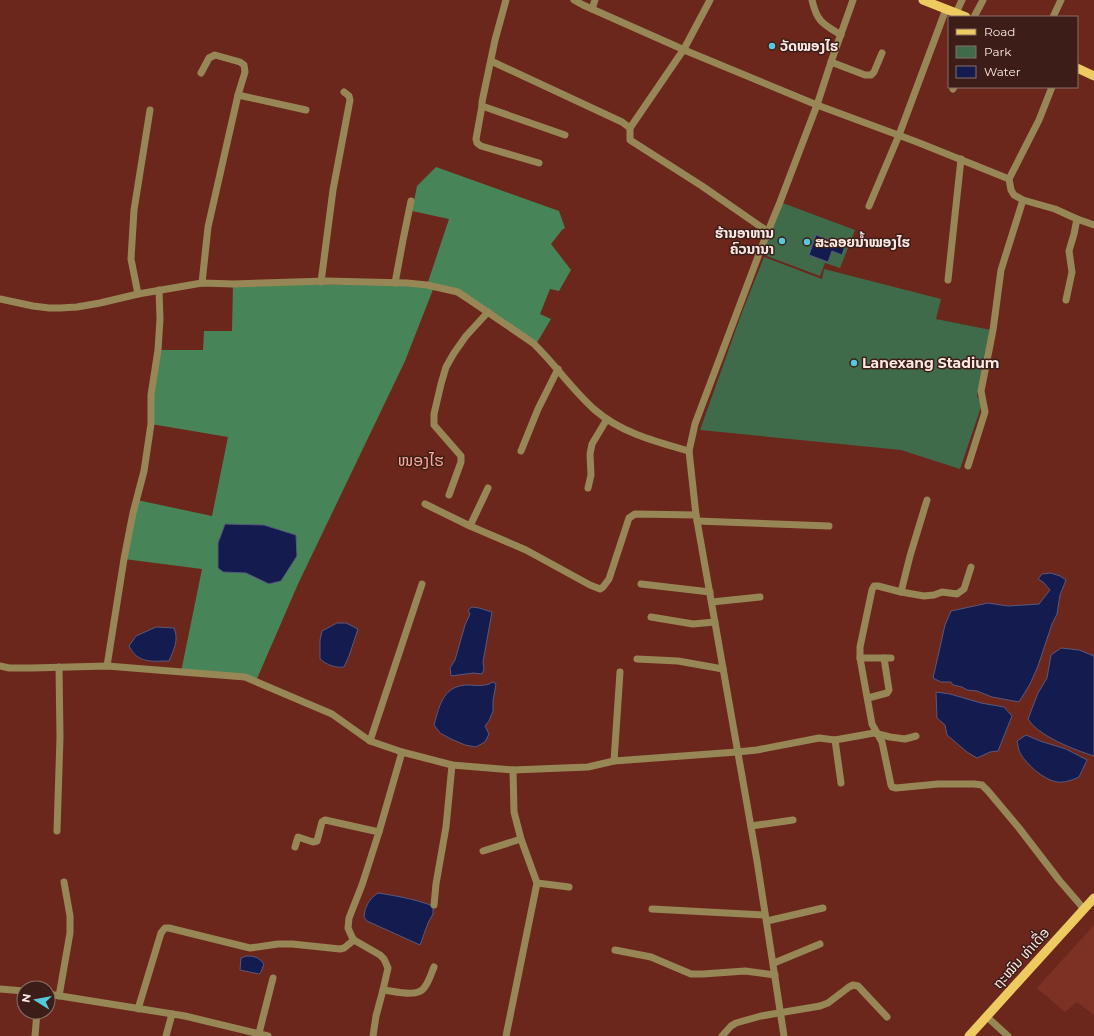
<svg xmlns="http://www.w3.org/2000/svg" width="1094" height="1036" font-family="Montserrat,'Noto Sans Lao',sans-serif">
<style>
.built{fill:#7c3124}
.green{fill:#3f6b4b}
.forest{fill:#478558}
.water{fill:#141c4f;stroke:#59597c}
.lines{fill:none;stroke-linecap:round;stroke-linejoin:round}
.minor{stroke:#978756;stroke-width:7}
.major{stroke:#eecb60;stroke-width:9}
.poi-dot{fill:#55cadf;stroke:#3c1d17;stroke-width:1.5}
.labels{text-anchor:middle;dominant-baseline:central;stroke-width:3;stroke-linejoin:round;paint-order:stroke}
.poi-label{font-size:14px;font-weight:bold;fill:#fae8e4;stroke:#3c1d17;text-anchor:start}
.street-label{font-size:14px;fill:#fae8e4;stroke:#3c1d17}
.quarter-label{font-size:16px;fill:#fcaa9a;stroke:#3c1d17}
</style>
<rect width="100%" height="100%" fill="#6c271c"/>
<path class="built" d="M1094 925V1015L1077 1002 1065 1012 1037 988Z"/>
<g class="green">
<path d="M780 202 855 230 840 268 825 263 820 276 759 253Z"/>
<path d="M764 257 822 279 824 269 941 299 936 319 991 330 977 396 982 404 960 469 901 450 700 430 741 315Z"/>
</g>
<path class="forest" d="M436 167 559 211 565 228 562 230 551 244 571 270 559 291 550 289 540 314 551 319 535 346 517 332 454 294 434 287 405 361 298 584 256 681 181 672 202 569 124 559 137 500 212 516 228 437 151 424 158 350H203L204 331H232L233 284 427 285 449 219 412 211 417 186Z"/>
<g class="water">
<path d="M816 235 845 246 842 255 832 251 828 262 809 255Z"/>
<path d="M225 524 264 525 296 535 297 556 281 581 269 584 246 573 223 572 218 568V543Z"/>
<path d="M1051 573 1060 576 1066 580 1060 595 1057 614 1052 624 1038 666 1030 684 1019 702 992 697 977 691 967 690 962 687 953 685 951 682H941L933 678 945 625 951 611 988 603 1008 606 1039 604 1050 590 1043 582 1038 579 1042 574Z"/>
<path d="M472 607 479 608 492 612 483 662 484 669 482 674 473 673 451 676 450 668 455 660 465 625 470 614 468 610Z"/>
<path d="M337 623H346L358 629 349 656 344 667C335 668 327 665 320 659V640L322 631Z"/>
<path d="M156 627 174 628C179 640 174 649 169 661 152 661 138 664 129 646L136 636Z"/>
<path d="M1061 648 1079 650 1094 656V756C1075 750 1038 736 1028 719L1038 693 1047 678 1051 655Z"/>
<path d="M493 682 496 684 493 701V711L489 721 485 726 489 734 485 742 476 747 465 745 451 739 440 733 434 725C440 703 444 684 471 685 479 686 486 686 493 682Z"/>
<path d="M936 692 950 694 981 703 1004 707 1012 716 998 751 990 752 977 758 967 752 947 735 945 725 937 718Z"/>
<path d="M1026 735 1040 741 1066 749 1087 760 1079 777C1072 780 1065 783 1057 782 1044 780 1027 765 1020 753 1018 749 1018 744 1017 741Z"/>
<path d="M378 893C397 896 415 899 433 906V914L428 923 420 945 367 921 364 917C365 906 369 899 378 893Z"/>
<path d="M246 956C254 956 259 957 264 964L261 972 259 974 240 970 241 958Z"/>
</g>
<g class="lines">
<g class="minor">
<path d="M506 0 495 40 482 102V106L565 135"/>
<path d="M574 0 583 5 689 52 817 105 917 142 1009 179"/>
<path d="M812 0C817 22 823 24 841 35"/>
<path d="M592 9 595 0"/>
<path d="M956 13 962 0"/>
<path d="M974 17 983 0"/>
<path d="M1053 17 1061 0"/>
<path d="M491 61 622 122 630 128V140L702 186 767 231"/>
<path d="M831 62 865 75H871L874 72 882 53"/>
<path d="M201 73 209 58 215 55 240 62 244 65 245 72 238 95 208 227 202 283"/>
<path d="M1052 87 1039 120 1009 179 1011 190 1014 195 1023 200 1055 209 1077 219 1094 225"/>
<path d="M953 89 954 87"/>
<path d="M238 95 306 110"/>
<path d="M482 106 476 139 477 143 481 146 539 163"/>
<path d="M630 128 684 49 710 0"/>
<path d="M869 206 899 135 946 9"/>
<path d="M948 280 961 159"/>
<path d="M321 282 333 190 350 100 349 96 344 92"/>
<path d="M395 283 403 240 411 201"/>
<path d="M138 294 131 259 134 210 150 110"/>
<path d="M0 299 33 306 49 308H60L77 307 100 303 138 294 202 283 233 284 326 281 407 283 427 285 458 292 533 343C555 364 573 391 595 410 621 433 657 442 689 451"/>
<path d="M1066 300 1072 272 1069 251 1074 234 1077 219"/>
<path d="M521 451 538 409 558 369"/>
<path d="M968 466 985 412 981 391 993 330 1001 270 1023 200"/>
<path d="M588 488 591 475 590 454 592 444 607 419"/>
<path d="M449 495 461 462V456L434 425V414L441 384 446 367 454 353 466 336 488 312"/>
<path d="M425 504 470 526 526 550 590 585 600 589 603 587 609 579 629 518 635 514 696 515"/>
<path d="M697 521 829 526"/>
<path d="M470 526 488 488"/>
<path d="M971 567 964 589 957 594 942 592 934 595 924 596 901 592 878 586H874L872 590 860 647V658L865 686 872 724 882 742 891 785 892 787 896 788 938 784H974L982 785 988 791 1019 828 1059 880 1084 909"/>
<path d="M641 584 710 592"/>
<path d="M901 592 910 556 927 500"/>
<path d="M712 602 760 597"/>
<path d="M651 617 693 624 715 622"/>
<path d="M860 658H891"/>
<path d="M637 659 678 661 723 669"/>
<path d="M0 666 9 668H32L107 666 245 677 332 714 370 741 402 752 452 765 513 770 588 767 614 761 737 752 757 750 819 738 835 740 874 733 890 737 905 739 916 736"/>
<path d="M107 666 124 559 133 513 144 471 151 424V395L158 350 160 319 159 290"/>
<path d="M868 698 887 693 889 690 884 658"/>
<path d="M835 740 841 783"/>
<path d="M370 741 422 584"/>
<path d="M614 761 620 672"/>
<path d="M751 826 793 820"/>
<path d="M57 831 60 737 59 667"/>
<path d="M295 847 298 837 313 842 317 841 322 822 325 820 379 832"/>
<path d="M483 851 521 839"/>
<path d="M537 883 569 887"/>
<path d="M434 905 436 884 446 827 452 765"/>
<path d="M652 909 765 915"/>
<path d="M767 921 823 908"/>
<path d="M615 950 651 957 691 974H703L745 971 775 975"/>
<path d="M774 963 820 944"/>
<path d="M0 989 24 991"/>
<path d="M383 990C394 991 417 998 424 988 429 982 431 974 434 967"/>
<path d="M48 994 185 1016 268 1036"/>
<path d="M59 996 70 933V916L64 882"/>
<path d="M138 1009 161 933 165 928H169L250 948 278 944H292L340 949 344 948 354 940"/>
<path d="M987 1017 1008 1036"/>
<path d="M259 1033 273 978"/>
<path d="M35 1036 37 1012"/>
<path d="M166 1036 172 1014"/>
<path d="M373 1036 376 1016 383 990 388 968 384 959 380 955 354 940 352 937 348 928 349 918 362 885 379 832 402 752"/>
<path d="M506 1036 537 883 521 839 514 812 513 770"/>
<path d="M722 1036 731 1026 736 1023 761 1016 820 1006 828 1003 849 987 853 985 858 986 887 1017"/>
<path d="M784 1036 757 861 696 515 689 451 695 424 762 246 780 202 817 105 831 62 853 0"/>
</g>
<g class="major">
<path d="M923 0 966 17"/>
<path d="M1077 68 1094 76"/>
<path d="M969 1036 1094 898"/>
</g>
</g>
<g class="poi-dot">
<circle cx="772" cy="46" r="4"/>
<circle cx="782" cy="241" r="4"/>
<circle cx="807" cy="242" r="4"/>
<circle cx="854" cy="363" r="4"/>
</g>
<g class="labels">
<g class="poi-label">
<text x="780" y="46">ວັດໝອງໄຮ</text>
<text x="774" y="233" text-anchor="end">ຮ້ານອາຫານ<tspan x="774" dy="16">ຄົວນານາ</tspan></text>
<text x="815" y="242">ສະລອຍນ້ຳໝອງໄຮ</text>
<text x="862" y="363">Lanexang Stadium</text>
</g>
<g class="street-label">
<text transform="translate(1021 958) rotate(-48)">ຖະໝົນ ທ່າເດື່ອ</text>
</g>
<g class="quarter-label">
<text x="421" y="460">ໜອງໄຮ</text>
</g>
</g>
<rect x="948" y="16" width="130" height="72" fill="#3c1d17" stroke="#886e69"/>
<rect x="956" y="29" width="20" height="6" fill="#eecb60" stroke="#886e69"/>
<text x="984" y="36" font-size="12" fill="#fae8e4">Road</text>
<rect x="956" y="46" width="20" height="12" fill="#3f6b4b" stroke="#886e69"/>
<text x="984" y="56" font-size="12" fill="#fae8e4">Park</text>
<rect x="956" y="66" width="20" height="12" fill="#141c4f" stroke="#886e69"/>
<text x="984" y="76" font-size="12" fill="#fae8e4">Water</text>
<g transform="translate(36 1000) rotate(281)"><circle r="19" fill="#3c1d17" stroke="#886e69"/>
<path d="M0-3L7 15L0 10L-7 15Z" fill="#55cadf"/>
<text y="-6" font-size="11" font-weight="bold" text-anchor="middle" fill="#fae8e4">N</text>
</g>
</svg>
